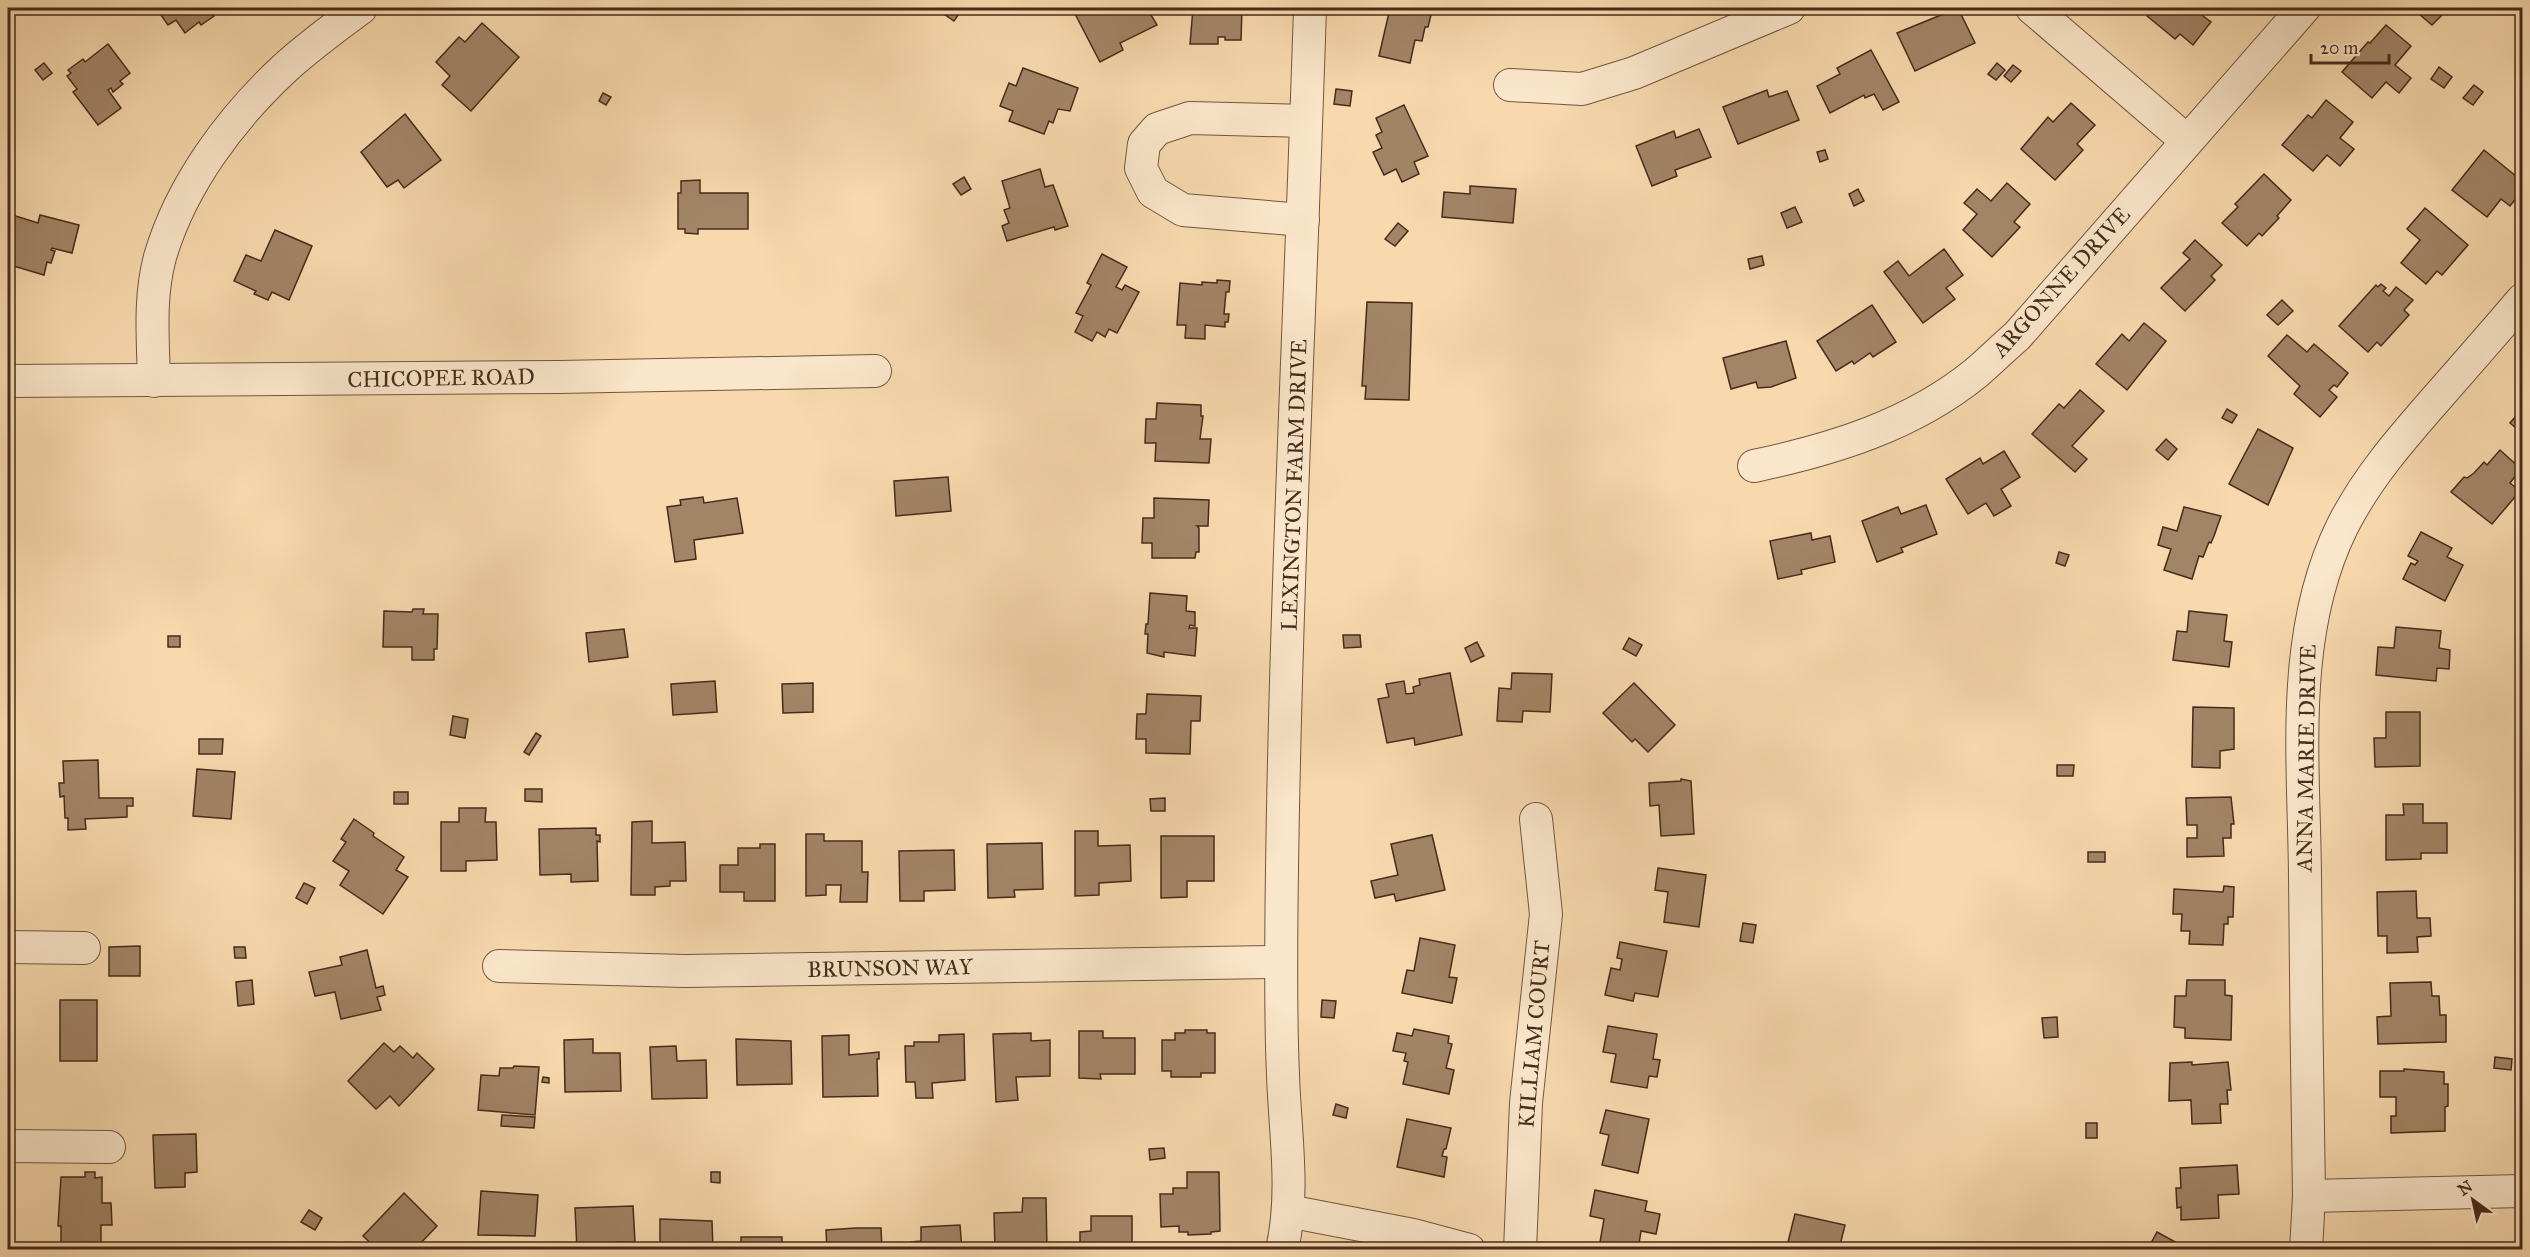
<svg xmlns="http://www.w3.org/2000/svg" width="2530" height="1257" font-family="'IM FELL Great Primer',serif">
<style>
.building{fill:#a28567;stroke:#462b1c;stroke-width:1.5}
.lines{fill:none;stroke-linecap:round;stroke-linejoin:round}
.minor-casing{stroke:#725640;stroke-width:34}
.minor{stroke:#fae6ca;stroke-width:32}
.labels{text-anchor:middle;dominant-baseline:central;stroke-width:5;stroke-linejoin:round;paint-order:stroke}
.street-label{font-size:22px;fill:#462b1c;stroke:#fae6ca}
</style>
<rect width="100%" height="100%" fill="#f7d9ad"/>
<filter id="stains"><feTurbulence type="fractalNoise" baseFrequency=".00333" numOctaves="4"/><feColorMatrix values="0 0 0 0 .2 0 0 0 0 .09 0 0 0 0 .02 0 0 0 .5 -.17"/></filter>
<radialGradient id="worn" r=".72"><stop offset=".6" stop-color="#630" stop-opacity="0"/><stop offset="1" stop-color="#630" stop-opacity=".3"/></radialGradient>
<g class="building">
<path d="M123 8H136L128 14Z"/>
<path d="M156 8H214L210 10 214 16 201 25 199 22 185 33 176 20 168 25Z"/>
<path d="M944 8H963L954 21 941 12Z"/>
<path d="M1072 8H1147L1157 25 1120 43 1123 50 1100 62Z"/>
<path d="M1193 8H1242L1241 40H1225V37H1218V44H1190Z"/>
<path d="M1390 8H1430L1428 14 1431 15 1428 27H1425L1422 41 1415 40 1410 63 1379 56Z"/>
<path d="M1958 8 1975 43 1915 71 1897 33Z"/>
<path d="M2154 8H2199L2202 10 2199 13 2211 22 2193 45 2180 34 2175 39 2147 16Z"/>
<path d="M2412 8H2449L2432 25Z"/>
<path d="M482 23 519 57 471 111 442 85 450 76 436 62 459 37 465 42Z"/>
<path d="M2386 25 2411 46 2395 65 2411 78 2399 93 2386 82 2372 98 2342 72 2368 42 2370 43Z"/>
<path d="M108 44 130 73 120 81 123 84 113 92 111 88 108 90 121 108 98 125 73 92 77 89 67 76 71 73 68 70 83 59 85 62Z"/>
<path d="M1871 50 1899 102 1883 110 1874 94 1865 98 1864 95 1830 113 1817 86 1840 74 1837 68Z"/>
<path d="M44 63 52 73 43 80 35 70Z"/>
<path d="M1997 63 2005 70 1996 80 1988 74Z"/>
<path d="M2013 65 2021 71 2011 82 2004 76Z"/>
<path d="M2439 67 2452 77 2444 88 2431 79Z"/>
<path d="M1023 68 1078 88 1070 111 1058 109 1053 123 1049 121 1044 134 1009 121 1013 111 1000 106 1009 83 1016 86Z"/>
<path d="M2474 85 2483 92 2473 105 2463 98Z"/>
<path d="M1336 89 1352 91 1350 106 1334 104Z"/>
<path d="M1767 90 1769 97 1787 91 1799 120 1738 144 1723 107Z"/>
<path d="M603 93 611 97 606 105 599 101Z"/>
<path d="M2326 100 2353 122 2340 138 2354 149 2340 166 2327 155 2313 171 2282 145 2308 115 2312 118Z"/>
<path d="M2071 103 2095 125 2077 144 2083 150 2055 180 2021 149 2048 117 2053 122Z"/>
<path d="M1404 105 1428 156 1414 162 1419 174 1402 182 1396 169 1384 175 1373 152 1382 148 1376 135 1382 132 1376 118Z"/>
<path d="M405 114 441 160 404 188 398 180 387 187 361 152Z"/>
<path d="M1699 129 1711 157 1675 170 1677 176 1652 186 1636 146 1674 131 1676 138Z"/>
<path d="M1825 150 1828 159 1820 162 1817 152Z"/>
<path d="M2484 150 2522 181V191L2510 206 2501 199 2487 217 2452 190Z"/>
<path d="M1040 169 1045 187 1053 185 1068 226 1055 230 1054 227 1007 241 1002 226 1009 223 1004 210 1010 208 1002 181Z"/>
<path d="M2264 174 2291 200 2277 216 2279 218 2262 236 2259 233 2247 246 2222 223 2238 207 2235 204Z"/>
<path d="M964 177 971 189 961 195 953 184Z"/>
<path d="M700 180V193H748V229H698V234L685 233V229H678V193H681V181Z"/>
<path d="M2007 183 2030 204 2014 222 2020 227 1992 257 1963 230 1977 214 1964 203 1977 189 1991 201Z"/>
<path d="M1470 186 1516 189 1513 223 1442 217 1444 192 1470 194Z"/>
<path d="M1858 189 1864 201 1854 206 1849 194Z"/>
<path d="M1795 207 1802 222 1787 228 1781 213Z"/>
<path d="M2425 208 2468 245 2442 275 2437 271 2426 284 2401 263 2420 240 2407 229Z"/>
<path d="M9 214 38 223 40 215 79 225 72 253 52 248 51 250 55 251 51 263 47 262 44 275 10 265 12 256 8 254Z"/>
<path d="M1398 223 1408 231 1395 246 1385 239Z"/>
<path d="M275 230 312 246 289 300 272 292 268 300 254 294 256 291 234 281 246 255 261 261Z"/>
<path d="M2195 240 2222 265 2211 276 2215 280 2185 311 2161 288 2190 259 2183 253Z"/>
<path d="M1944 249 1963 275 1946 288 1955 299 1923 323 1884 272 1898 261 1909 276Z"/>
<path d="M1102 254 1127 267 1116 287 1122 290 1125 285 1139 292 1117 333 1109 329 1105 337 1097 332 1092 341 1075 332 1083 316 1076 313 1091 285 1087 283Z"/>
<path d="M1762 256 1764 265 1750 269 1748 259Z"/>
<path d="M1217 280 1230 281 1229 292H1226L1224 314H1229L1228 322H1225V327L1205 325V339L1185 338 1186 325H1177L1180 283 1202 285V282L1217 283Z"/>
<path d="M2381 284 2386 288 2383 291 2389 296 2396 287 2413 300 2404 310 2409 315 2381 346 2377 342 2368 352 2339 326 2376 285 2378 287Z"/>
<path d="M2282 300 2293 311 2278 325 2267 315Z"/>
<path d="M1367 302 1412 303 1409 400 1365 399 1366 386H1362Z"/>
<path d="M1872 305 1896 342 1873 357 1870 353 1854 364 1852 361 1836 371 1817 341Z"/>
<path d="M2144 323 2166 341 2127 390 2096 364 2122 334 2129 341Z"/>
<path d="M2287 335 2307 352 2314 344 2348 373 2337 387 2334 385 2329 390 2337 397 2320 417 2294 394 2300 386 2268 356Z"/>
<path d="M1786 341 1796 378 1771 387 1758 388 1756 382 1731 389 1723 358Z"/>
<path d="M2080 390 2104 411 2072 446 2087 459 2075 472 2032 434 2059 404 2064 408Z"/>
<path d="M1157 403 1201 405V416H1203L1200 439H1211L1209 463 1155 461 1156 443H1145L1146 419H1156Z"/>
<path d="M2227 409 2237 415 2232 423 2222 418Z"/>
<path d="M2522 409V433L2510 423Z"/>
<path d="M2258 429 2293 448 2268 505 2229 484Z"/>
<path d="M2166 439 2177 449 2168 460 2156 450Z"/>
<path d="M2500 450 2521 469 2510 483 2520 491 2492 524 2451 492 2464 477 2467 478 2474 473 2484 462 2487 465Z"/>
<path d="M2004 451 2020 477 2001 489 2011 506 1994 516 1986 503 1968 514 1946 479 1980 458 1983 464Z"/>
<path d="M948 477 951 511 896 516 894 481Z"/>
<path d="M703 497 704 503 737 498 743 533 694 540 696 559 675 562 667 507 681 505 680 500Z"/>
<path d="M1154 498 1209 500 1208 526H1197L1199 528V552H1196L1195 558H1152V543H1142L1143 518H1154Z"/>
<path d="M1926 505 1937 534 1901 548 1903 552 1877 562 1862 521 1898 507 1901 514Z"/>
<path d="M2184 507 2221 516 2214 536 2211 543 2209 542 2203 557 2199 556 2192 579 2164 570 2171 549 2158 545 2163 527 2177 531Z"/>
<path d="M2421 532 2452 548 2447 557 2463 565 2445 601 2403 579 2411 563 2415 565 2418 561 2408 556Z"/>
<path d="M1811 533 1812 540 1830 536 1835 562 1801 570 1802 574 1778 579 1770 541Z"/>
<path d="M2059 552 2069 555 2065 566 2056 563Z"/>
<path d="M1150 593 1187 596 1186 611 1195 612V626L1190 625 1189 628H1197L1195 656 1164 652V657L1147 653 1148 634H1145L1146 624H1148Z"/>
<path d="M413 609H424L423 614H438L437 649H434V660H412V647H383L384 611 412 612Z"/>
<path d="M2189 611 2227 615 2224 641 2232 642 2229 667 2173 660 2177 631 2187 632Z"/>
<path d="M2396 627 2441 631 2439 648 2450 650 2449 669 2437 668 2436 681 2376 675 2378 647 2394 648Z"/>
<path d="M624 629 628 657 589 662 586 633Z"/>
<path d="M1343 635H1360L1361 647 1344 648Z"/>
<rect x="168" y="636" width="12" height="11"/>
<path d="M1629 638 1642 645 1636 656 1623 649Z"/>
<path d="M1477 642 1484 656 1471 662 1465 648Z"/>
<path d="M1450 673 1462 735 1415 745 1414 738 1387 743 1378 699 1389 697 1386 684 1404 681 1406 694 1414 693 1413 687 1420 685 1419 679Z"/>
<path d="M1512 673 1552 674 1550 712 1523 711 1522 722 1497 721 1499 688 1511 689Z"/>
<path d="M715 681 717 712 673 715 671 684Z"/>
<path d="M813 683V712L783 713 782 684Z"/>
<path d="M1634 683 1675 725 1648 752 1635 739 1632 742 1603 713Z"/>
<path d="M1147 694 1201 696 1200 721H1191L1190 754 1146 753V739H1136L1137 714H1146Z"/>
<path d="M2193 707 2234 708V749L2220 751V768L2192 767Z"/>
<path d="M2386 712H2420V766L2375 767 2374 738H2386Z"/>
<path d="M453 716 468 719 465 738 450 735Z"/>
<path d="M536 733 541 736 529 755 524 752Z"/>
<path d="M199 739H223L222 754H199Z"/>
<path d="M98 760 99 798H133V806H127V817L85 819 86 829 68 830V818H65L64 796 60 797 59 783H64L63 761Z"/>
<path d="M2057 765H2074L2073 776H2057Z"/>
<path d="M197 769 235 772 231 819 193 816Z"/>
<path d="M1681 779 1691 781 1694 834 1661 836 1659 805 1650 806 1649 783 1681 781Z"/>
<path d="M525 789H542V802L525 801Z"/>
<rect x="394" y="792" width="14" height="12"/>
<path d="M2231 797 2234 824H2231V838H2223L2224 856 2187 857V838H2197V825H2187L2186 798Z"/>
<path d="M1165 798V811H1151L1150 799Z"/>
<path d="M2403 804H2423V823H2447V853H2421V859L2386 860V815H2404Z"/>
<path d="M459 808H486L485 822H496L497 860 466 861V871H441V822H459Z"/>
<path d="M354 819 374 833 373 836 404 857 396 870 408 877 383 914 340 885 349 871 333 861 346 842 341 839Z"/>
<path d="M652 821V843L685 842 686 881H670V886L655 887V895H631L632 822Z"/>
<path d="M596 828V835H600V842L597 841 598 881 571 882V874L540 875 539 829Z"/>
<path d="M1075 831H1098V846L1130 845 1131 881 1099 883V895L1075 896Z"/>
<path d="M806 834H824V841H862V872H868L867 902H840L841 885H826V895L806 896Z"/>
<path d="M1432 835 1445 890 1396 901 1394 894 1375 898 1371 881 1398 875 1391 844Z"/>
<path d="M1161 836H1214V881H1187V897L1161 898Z"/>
<path d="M1042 843 1043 889 1014 890 1015 897 988 898 987 844Z"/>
<path d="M760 844H775V901H744V892H720V865H738V848H760Z"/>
<path d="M954 850 955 890 924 891V901H900L899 851Z"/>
<rect x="2088" y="852" width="17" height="10"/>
<path d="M1658 868 1706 875 1699 927 1664 922 1668 892 1655 890Z"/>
<path d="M304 883 315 888 307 904 296 898Z"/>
<path d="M2224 886 2234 887 2233 917H2228V924H2224L2223 945 2189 944 2190 931H2181L2182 914H2173L2174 889 2223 892Z"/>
<path d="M2416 891 2417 918H2430L2431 936 2417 937 2418 952 2387 953V936H2378L2377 892Z"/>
<path d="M1743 923 1756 925 1753 943 1740 941Z"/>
<path d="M1420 938 1455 945 1449 977 1457 978 1452 1003 1402 993 1407 970 1414 971Z"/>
<path d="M1620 942 1667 951 1658 997 1635 993 1633 1001 1605 995 1611 968 1620 970 1622 959 1617 958Z"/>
<path d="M140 946V976H109V947Z"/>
<path d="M234 947H245L246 958H235Z"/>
<path d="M367 950 376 988 383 986 385 995 377 997 381 1010 341 1019 335 992 315 996 309 972 342 965 340 957Z"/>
<path d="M252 980 254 1004 238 1006 236 982Z"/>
<path d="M2187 980H2225V995L2232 996 2231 1040 2185 1038V1028L2174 1027 2175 996H2186Z"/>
<path d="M2431 982 2432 996H2439L2440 1015H2446V1042L2378 1044 2377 1017 2391 1016 2390 983Z"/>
<rect x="60" y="1000" width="37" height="61"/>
<path d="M1322 1000 1336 1001 1334 1018 1321 1017Z"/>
<path d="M2057 1017 2058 1037 2044 1038 2042 1018Z"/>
<path d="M1608 1026 1657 1034 1653 1059 1660 1060 1657 1077 1649 1076 1647 1088 1611 1082 1616 1054 1603 1052Z"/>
<path d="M1414 1029 1449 1036 1448 1043 1452 1044 1446 1068 1454 1070 1449 1094 1403 1084 1408 1062 1404 1061 1406 1053 1393 1051 1397 1033 1412 1036Z"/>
<path d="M1185 1030H1207V1033H1215V1073H1201V1077H1171V1071H1162V1040H1175V1033H1185Z"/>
<path d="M1079 1031H1103V1038H1135V1074H1100L1101 1079 1079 1078Z"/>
<path d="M1031 1033V1041L1050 1040V1076L1016 1077 1018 1100 996 1102 993 1034Z"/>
<path d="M964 1034 965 1080 932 1083 933 1098H916L915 1082H906L905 1046H914V1042H939V1035Z"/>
<path d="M849 1035V1055L879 1052V1059H877L878 1096 823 1097 822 1036Z"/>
<path d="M593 1039V1053H620L621 1091 565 1092 564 1040Z"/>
<path d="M736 1039 791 1041 792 1084 737 1085Z"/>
<path d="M384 1043 394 1052 400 1046 413 1058 417 1053 434 1069 399 1106 390 1096 376 1109 348 1081Z"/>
<path d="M676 1046 677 1061 706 1060 707 1098 652 1099 650 1047Z"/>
<path d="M2495 1057 2512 1059 2511 1070 2494 1068Z"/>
<path d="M2192 1062V1065L2228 1062 2231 1090H2227L2228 1104H2220L2221 1123 2192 1124 2191 1100 2169 1101 2170 1063Z"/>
<path d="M514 1066 539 1067 535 1115 478 1110 481 1075 499 1076 500 1068H513Z"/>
<path d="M2404 1069 2444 1072V1084H2448V1106L2445 1107V1131L2391 1133V1116H2396V1097H2380V1071H2404Z"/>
<path d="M543 1077 549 1078V1083L542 1082Z"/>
<path d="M1336 1104 1348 1108 1346 1118 1333 1115Z"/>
<path d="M1606 1110 1649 1119 1638 1173 1602 1165 1609 1135 1600 1133Z"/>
<path d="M502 1115 535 1117 534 1128 501 1126Z"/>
<path d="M1407 1119 1451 1128 1446 1149H1444L1442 1156 1447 1157 1444 1177 1397 1167Z"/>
<rect x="2086" y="1123" width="11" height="15"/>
<path d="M196 1134 197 1172 185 1173V1187L155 1188 153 1135Z"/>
<path d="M1164 1148 1165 1158 1150 1160 1149 1149Z"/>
<path d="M2237 1165 2239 1194 2218 1195 2219 1218 2181 1220V1207L2177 1208 2176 1188H2181L2180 1168Z"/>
<path d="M85 1172H95V1178L102 1177V1203H111L112 1225H101V1250H61V1226H58L61 1177H85Z"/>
<path d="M711 1172H720V1183L711 1182Z"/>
<path d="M1187 1172H1219L1220 1231 1211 1232V1234L1188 1235V1232H1179V1226L1161 1227 1160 1194H1173V1188H1187Z"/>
<path d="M1595 1190 1647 1201 1645 1211 1660 1214 1656 1234 1641 1231 1638 1250 1599 1248 1604 1219 1590 1216Z"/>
<path d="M481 1191 538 1195 535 1236 478 1235Z"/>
<path d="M404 1193 437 1226 414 1250H378L363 1236Z"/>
<path d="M1023 1198H1046L1047 1250H995L994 1213 1022 1212Z"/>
<path d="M633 1206 635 1242H616V1249L577 1250 575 1208Z"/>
<path d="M309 1210 322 1218 315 1230 301 1222Z"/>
<path d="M1795 1214 1845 1225 1840 1245 1848 1247 1847 1250H1786Z"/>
<path d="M1091 1216H1132V1250H1080V1232L1091 1231Z"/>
<path d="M660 1219 712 1221 713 1250H660Z"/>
<path d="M960 1225 962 1250H911V1242L921 1241V1227Z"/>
<path d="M856 1228H881L882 1250H827L826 1230Z"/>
<path d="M2157 1232 2179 1244 2176 1250H2155L2149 1247Z"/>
<rect x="741" y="1237" width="41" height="13"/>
<path d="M1910 1244 1922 1250H1907Z"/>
</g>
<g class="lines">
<g class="minor-casing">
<g id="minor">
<path d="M2032 8 2187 141"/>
<path d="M1510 85 1582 89 1634 73 1789 8"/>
<path d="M1303 220 1183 210 1153 192 1141 168 1144 144 1157 129 1190 118 1306 121"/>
<path d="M8 381 559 377 875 371"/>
<path d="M154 381C153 340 149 297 160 257 181 185 231 118 285 68 309 46 335 27 361 8"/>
<path d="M1754 466C1834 449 1912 425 1976 373 1990 361 2003 348 2017 336L2304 8"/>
<path d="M8 947 84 948"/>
<path d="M499 966 685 971 1280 962"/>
<path d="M8 1146 109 1147"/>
<path d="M2309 1196 2522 1191"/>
<path d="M1288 1211 1413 1235 1469 1250"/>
<path d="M1282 1250C1295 1192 1285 1133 1283 1075 1280 1007 1281 938 1282 869 1286 582 1301 295 1310 8"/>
<path d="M1520 1250 1526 1103 1546 914 1536 819"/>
<path d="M2306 1250 2309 1196C2307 1089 2306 983 2305 876 2304 760 2289 635 2342 527 2366 479 2401 439 2436 399 2465 366 2494 333 2522 300"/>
</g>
</g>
<use href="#minor" class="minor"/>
</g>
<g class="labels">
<g class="street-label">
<text transform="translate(2061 282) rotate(-48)">ARGONNE DRIVE</text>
<text transform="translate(441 378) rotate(-1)">CHICOPEE ROAD</text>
<text transform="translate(1294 485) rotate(-88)">LEXINGTON FARM DRIVE</text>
<text transform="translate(2306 758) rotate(-89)">ANNA MARIE DRIVE</text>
<text transform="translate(890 968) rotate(-1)">BRUNSON WAY</text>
<text transform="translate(1534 1034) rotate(-85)">KILLIAM COURT</text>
</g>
</g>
<rect width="2530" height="1257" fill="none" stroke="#f7d9ad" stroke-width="30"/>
<rect x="9" y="9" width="2512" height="1239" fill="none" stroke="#462b1c" stroke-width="3"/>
<rect x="15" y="15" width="2500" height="1227" fill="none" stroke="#462b1c" stroke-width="1.5"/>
<g transform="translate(2473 1200) rotate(327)" stroke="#fae6ca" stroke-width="4.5" paint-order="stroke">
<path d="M0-4.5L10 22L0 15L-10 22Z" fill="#462b1c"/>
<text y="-9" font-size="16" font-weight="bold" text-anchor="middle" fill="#462b1c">N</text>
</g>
<path d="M2311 54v9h78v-9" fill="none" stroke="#462b1c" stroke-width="3"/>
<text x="2320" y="54" font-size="18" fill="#462b1c" stroke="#fae6ca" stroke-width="4.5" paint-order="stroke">20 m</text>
<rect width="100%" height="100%" filter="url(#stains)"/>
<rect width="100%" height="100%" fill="url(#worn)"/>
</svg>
